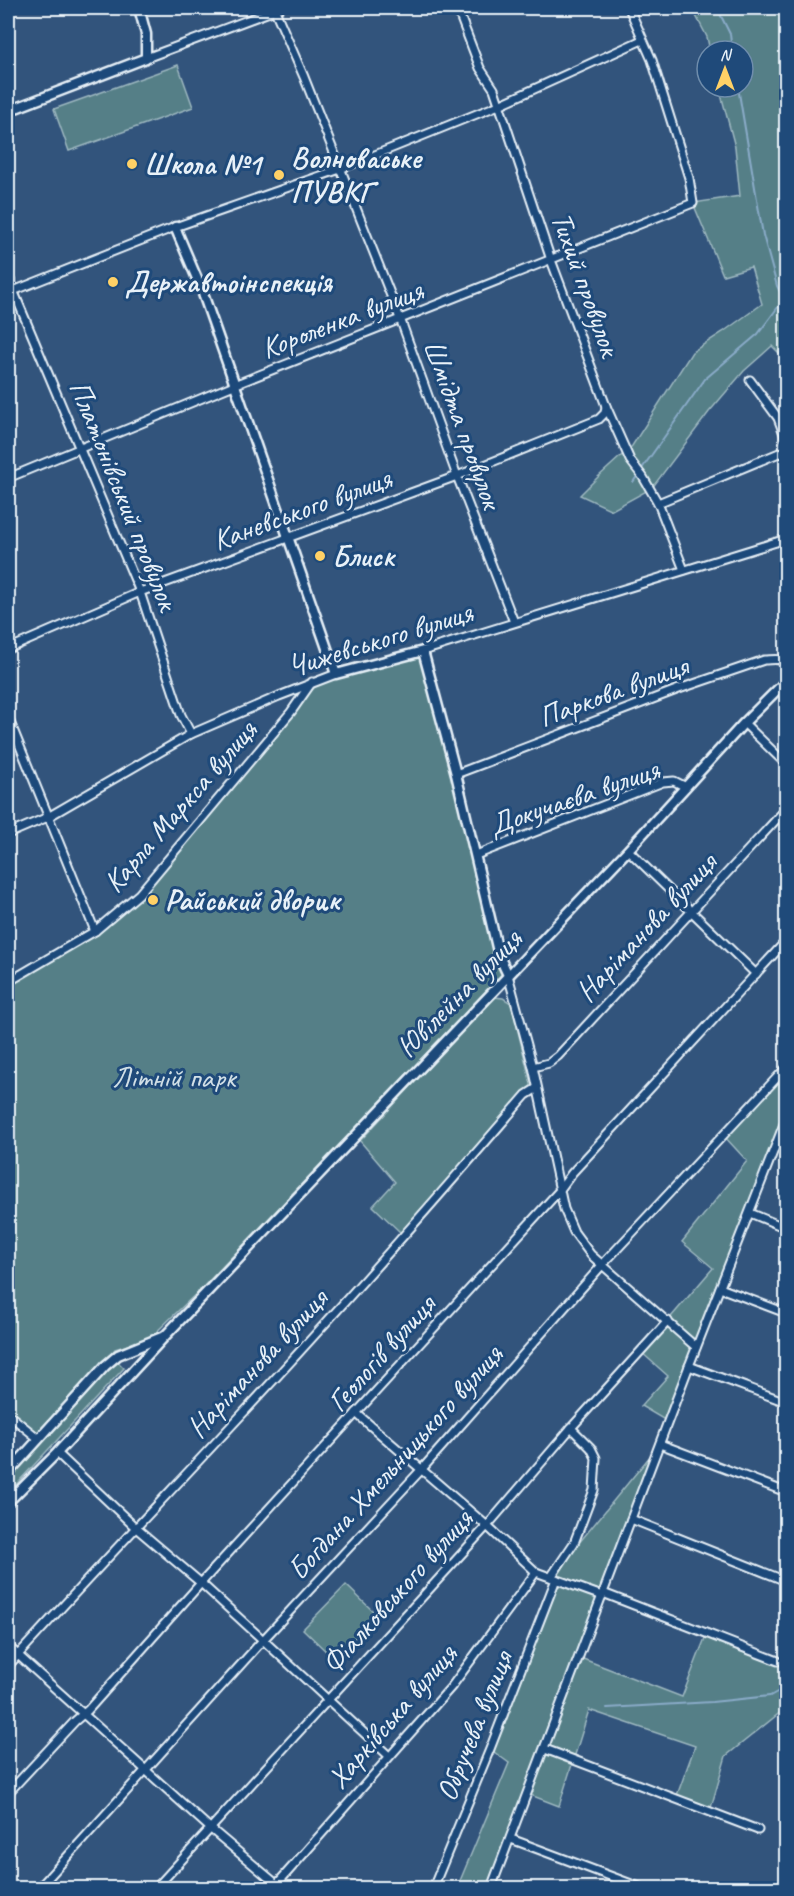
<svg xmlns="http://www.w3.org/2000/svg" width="794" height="1896" font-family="Caveat,sans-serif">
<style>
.green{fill:#547f87;stroke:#9eb8c0;stroke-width:1.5}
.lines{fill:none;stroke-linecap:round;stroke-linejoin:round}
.stream{stroke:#8aabc8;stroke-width:2}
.minor-casing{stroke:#e8f1f8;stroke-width:11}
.tertiary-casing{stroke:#e8f1f8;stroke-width:13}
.minor{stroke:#1f4a7a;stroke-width:7}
.tertiary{stroke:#1f4a7a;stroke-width:8}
.poi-dot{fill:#ffd166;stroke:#1f4a7a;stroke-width:2}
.labels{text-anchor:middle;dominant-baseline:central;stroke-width:6;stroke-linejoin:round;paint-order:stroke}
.poi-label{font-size:30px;font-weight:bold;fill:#e8f1f8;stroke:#1f4a7a;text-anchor:start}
.street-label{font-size:30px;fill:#e8f1f8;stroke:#1f4a7a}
.park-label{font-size:30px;fill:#d2e0e7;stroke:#1f4a7a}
</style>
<rect width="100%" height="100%" fill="#32547c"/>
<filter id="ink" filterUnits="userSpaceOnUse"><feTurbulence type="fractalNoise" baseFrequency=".0167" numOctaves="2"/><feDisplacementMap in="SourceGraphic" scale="12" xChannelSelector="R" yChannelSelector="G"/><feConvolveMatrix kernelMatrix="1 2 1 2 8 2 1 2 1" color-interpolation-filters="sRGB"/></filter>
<g filter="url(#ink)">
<g class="green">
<path d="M692 8H786V360L772 346 744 371 709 412 652 488 612 510 580 495 598 477 632 446 692 352 723 332 762 304 751 267 723 275 693 203 740 196 735 147 719 87H743V51H710L707 37Z"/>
<path d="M178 65 193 107 69 151 54 109Z"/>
<path d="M423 651 482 887 507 969 204 1286 149 1339 115 1349 103 1364 38 1433 8 1412V1144L9 1143 8 1140V982L95 931 139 894 312 682Z"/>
<path d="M494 997 503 998 511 1003 532 1088 525 1092 401 1233 373 1206 395 1182 360 1141Z"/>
<path d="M786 1068V1119L668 1422 641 1406 668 1376 641 1352 713 1268 682 1242 747 1161 724 1136Z"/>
<path d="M114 1358 124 1368 8 1493V1474Z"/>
<path d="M660 1444 578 1657 682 1697 707 1633 781 1663 786 1650V1712L782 1711 726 1756 710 1811 676 1798 695 1746 589 1710 559 1806 528 1794 491 1888H457L509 1763 490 1749 556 1579 574 1549Z"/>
<path d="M346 1585 377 1615 334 1659 303 1629Z"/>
</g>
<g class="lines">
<g class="stream">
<path d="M717 8 730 34 732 51"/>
<path d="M738 87 763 235 777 286 786 303"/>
<path d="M641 470 705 379 758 334 784 299"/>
<path d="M633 482 638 475"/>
<path d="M607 1708 712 1702 770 1696 786 1687"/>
</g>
<g class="minor-casing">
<g id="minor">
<path d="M274 8 304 77 401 321 457 476 514 622"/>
<path d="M457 8 480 68 494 89 551 260 606 406 630 460 643 477 658 503 684 570"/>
<path d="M146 58 280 8"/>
<path d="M13 290 140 592 181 715 191 734"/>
<path d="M8 293 175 227 340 169 499 105 642 40"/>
<path d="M750 380 778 418 786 439"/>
<path d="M8 478 234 385 693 203 689 178 652 60 629 8"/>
<path d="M658 503 779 453 786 454"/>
<path d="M8 649 140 592 457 476 599 419 605 413 606 406"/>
<path d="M423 651 786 539"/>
<path d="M8 717 95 931"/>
<path d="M744 723 786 764"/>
<path d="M456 774 679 689 764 660C772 660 782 657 786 664"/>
<path d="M8 834 48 817 191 734 279 696 336 674"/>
<path d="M628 850 756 974"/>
<path d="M476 855 663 782 674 781 686 787"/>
<path d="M508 975 533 1067 564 1209 574 1232 591 1255 696 1347"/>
<path d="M8 982 95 931 139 894 291 712 312 682"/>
<path d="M533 1067 549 1063 558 1056 786 809"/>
<path d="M750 1213 786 1228"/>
<path d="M720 1288 786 1313"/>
<path d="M689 1366 786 1402"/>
<path d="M356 1413 487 1526 536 1572 602 1596"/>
<path d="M8 1414 39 1439"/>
<path d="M660 1444 786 1492"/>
<path d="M57 1453 135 1527 201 1583 389 1756"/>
<path d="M631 1519 786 1581"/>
<path d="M551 1577 574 1543 594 1490 596 1458 591 1448 571 1428"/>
<path d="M603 1593 778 1661"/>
<path d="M8 1646 211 1829 281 1888"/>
<path d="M8 1666C86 1580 166 1496 245 1411 341 1308 434 1202 526 1095L537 1088"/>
<path d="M545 1749 758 1830"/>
<path d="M8 1793 75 1721 88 1710 201 1583 559 1191 572 1173 786 941"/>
<path d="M511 1839 642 1888"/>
<path d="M277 1884 452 1686 536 1572"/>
<path d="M39 1888 263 1640 422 1469 603 1264 786 1068"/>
<path d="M156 1888 487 1526 571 1428 668 1321"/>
<path d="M433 1888 490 1749 556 1579"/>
<path d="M491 1888 689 1366 786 1119"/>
</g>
</g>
<g class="tertiary-casing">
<g id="tertiary">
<path d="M8 111 146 58V34L139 8"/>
<path d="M175 227 201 288 336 674 423 651 456 774 499 956 508 975"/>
<path d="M8 277 13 290"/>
<path d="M8 1473 105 1366 118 1355 162 1337"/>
<path d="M8 1502 57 1453 165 1336 628 850 744 723 786 681"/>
</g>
</g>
<use href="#minor" class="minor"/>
<use href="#tertiary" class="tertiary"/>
</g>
</g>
<g class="poi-dot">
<circle cx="132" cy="164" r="6"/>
<circle cx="279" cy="175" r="6"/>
<circle cx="113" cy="282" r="6"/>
<circle cx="320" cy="556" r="6"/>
<circle cx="153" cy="900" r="6"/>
</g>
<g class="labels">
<g class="poi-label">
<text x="291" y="158">Волноваське<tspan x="291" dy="34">ПУВКГ</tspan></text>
<text x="144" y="164">Школа №1</text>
<text x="125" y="282">Державтоінспекція</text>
<text x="332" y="556">Блиск</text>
<text x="165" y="900">Райський дворик</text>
</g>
<g class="street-label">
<text transform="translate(586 284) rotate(70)">Тихий провулок</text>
<text transform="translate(342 319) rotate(-21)">Короленка вулиця</text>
<text transform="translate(463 424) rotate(70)">Шмідта провулок</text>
<text transform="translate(124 495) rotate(68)">Платонівський провулок</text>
<text transform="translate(302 509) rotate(-20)">Каневського вулиця</text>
<text transform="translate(380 639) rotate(-17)">Чижевського вулиця</text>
<text transform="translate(613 691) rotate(-20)">Паркова вулиця</text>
<text transform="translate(574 797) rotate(-19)">Докучаєва вулиця</text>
<text transform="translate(180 806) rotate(-49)">Карла Маркса вулиця</text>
<text transform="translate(646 927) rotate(-47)">Наріманова вулиця</text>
<text transform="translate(459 993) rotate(-46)">Ювілейна вулиця</text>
<text transform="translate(381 1353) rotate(-48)">Геологів вулиця</text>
<text transform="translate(257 1363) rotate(-47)">Наріманова вулиця</text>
<text transform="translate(395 1462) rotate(-48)">Богдана Хмельницького вулиця</text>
<text transform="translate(397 1591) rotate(-48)">Фіалковського вулиця</text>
<text transform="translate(392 1716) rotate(-49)">Харківська вулиця</text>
<text transform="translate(474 1726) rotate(-68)">Обручева вулиця</text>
</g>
<g class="park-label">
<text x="174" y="1077">Літній парк</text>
</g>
</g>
<rect width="794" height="1896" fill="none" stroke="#1f4a7a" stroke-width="30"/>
<rect x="15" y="15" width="764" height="1866" fill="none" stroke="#e8f1f8" stroke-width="2" filter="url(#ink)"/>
<g transform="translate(725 69)"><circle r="28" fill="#1f4a7a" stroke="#6f8dac" stroke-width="1.5"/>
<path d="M0-4.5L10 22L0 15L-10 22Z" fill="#ffd166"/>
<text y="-9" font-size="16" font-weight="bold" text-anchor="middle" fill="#e8f1f8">N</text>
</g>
</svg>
